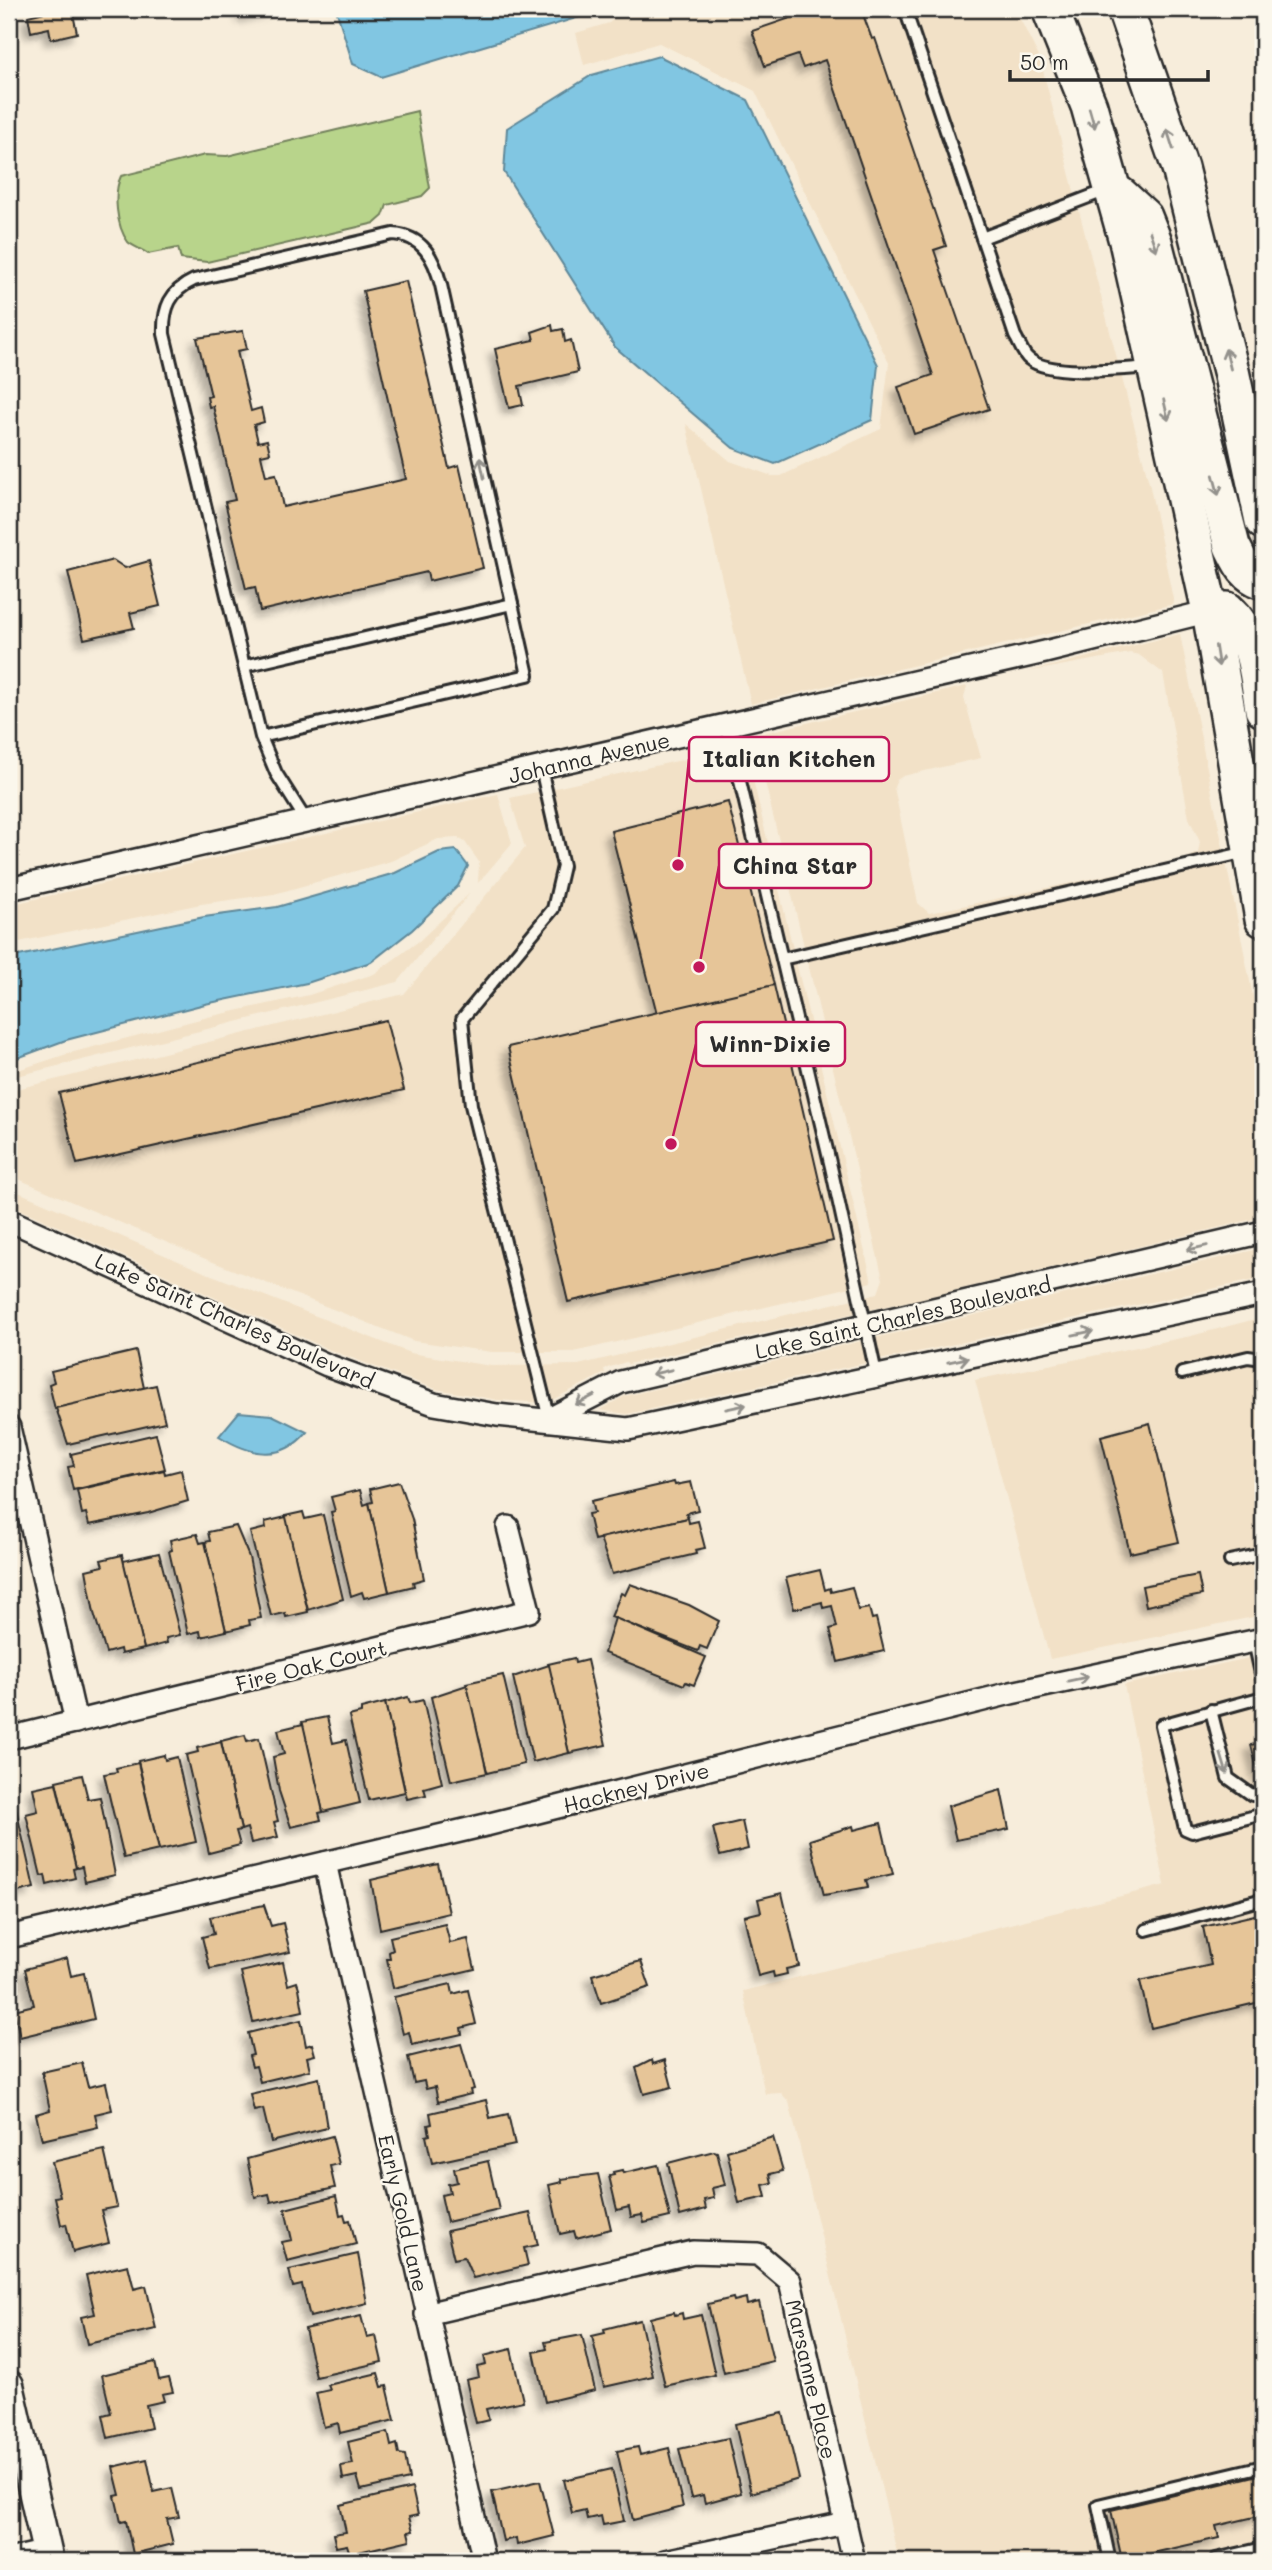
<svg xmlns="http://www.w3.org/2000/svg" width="1272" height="2570" font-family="Mali,sans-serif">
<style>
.built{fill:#f2e1c7}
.green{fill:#b8d48b;stroke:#72805b;stroke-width:2}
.water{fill:#81c6e2;stroke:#5f8899;stroke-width:2}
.building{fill:#e6c598;stroke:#2b2b2b;stroke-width:2;filter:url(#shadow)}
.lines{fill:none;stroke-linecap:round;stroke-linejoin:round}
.service-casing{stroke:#2b2b2b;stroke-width:16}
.minor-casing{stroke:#2b2b2b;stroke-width:26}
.tertiary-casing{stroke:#2b2b2b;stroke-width:33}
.primary-casing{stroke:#2b2b2b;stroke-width:40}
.service{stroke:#fbf7ec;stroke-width:10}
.minor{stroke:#fbf7ec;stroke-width:21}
.tertiary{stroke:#fbf7ec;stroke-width:28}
.primary{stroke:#fbf7ec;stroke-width:35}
.oneway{stroke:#93918c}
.labels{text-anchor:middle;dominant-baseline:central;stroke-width:5;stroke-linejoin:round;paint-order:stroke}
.street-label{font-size:21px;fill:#2b2b2b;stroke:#fbf7ec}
.leader{fill:none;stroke:#c2185b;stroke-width:2.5}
.callout-dot{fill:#c2185b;stroke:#fbf7ec;stroke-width:2.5}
.callout{fill:#fbf7ec;stroke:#c2185b;stroke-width:2.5}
.callout-label{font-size:23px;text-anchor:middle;font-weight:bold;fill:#2b2b2b}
</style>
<defs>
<filter id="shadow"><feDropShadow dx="-6" dy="6" stdDeviation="3.5" flood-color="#0004"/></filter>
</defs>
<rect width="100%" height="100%" fill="#f7eddb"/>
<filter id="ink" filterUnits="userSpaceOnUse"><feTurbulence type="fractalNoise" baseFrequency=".0143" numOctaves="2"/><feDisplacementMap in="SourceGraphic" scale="14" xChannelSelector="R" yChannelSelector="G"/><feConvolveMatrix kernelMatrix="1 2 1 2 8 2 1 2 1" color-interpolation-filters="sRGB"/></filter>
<g filter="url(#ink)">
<g class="built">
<path d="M618 9H1015L1040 59 1150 487 1174 604 751 704 686 424 730 461 772 476H781L881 429 889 363 755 91 659 43 584 65 576 33 609 23 615 18Z"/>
<path d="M1180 634 1263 1046V1214L1259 1213 1258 1218 940 1294 628 1364 626 1362 604 1369 605 1373 546 1403 498 1400 436 1389 330 1350 9 1204V1188L204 1272 410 1353 491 1366 578 1365 878 1293 883 1279 756 744 751 736 967 686 964 697 981 758 903 776 897 780 894 787 918 903 929 913 1184 859 1198 853 1200 842 1189 818 1163 673 1139 655 1130 653 1027 672Z"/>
<path d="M745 746 872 1282 574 1352H492L414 1341 208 1260 9 1175V1091L404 994 525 848 510 798Z"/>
<path d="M498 794 512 843 478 883 479 862 465 842 458 838 438 839 391 861 274 894 201 904 9 944V905Z"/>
<path d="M470 893 398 982 9 1078V1073L70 1053 208 1017 309 995 374 974 419 941Z"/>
<path d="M1263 1248V1278L627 1414 599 1410 625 1396Z"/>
<path d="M1263 1317V1615L1050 1659 975 1380 1191 1336Z"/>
<path d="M1263 1655V2561H899L789 2102 781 2093 765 2094 743 1991 1165 1885 1124 1685Z"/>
</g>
<path class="green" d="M417 111 430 188 422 196 387 205 383 216 375 223 207 262 181 259 178 248 148 254C143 250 132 246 128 242 116 226 113 193 121 176L205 155 227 156Z"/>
<g class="water">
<path d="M336 9H606L381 77 353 64Z"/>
<path d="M659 56 748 100 878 365 872 420 775 464 733 448 615 347 504 172 507 128 592 75Z"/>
<path d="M456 850 468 866 458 886 412 930 371 962 307 983 205 1004 66 1040 9 1061V958L204 917 277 907 395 873 439 852Z"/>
<path d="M239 1412 272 1415 307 1432C281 1463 250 1455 219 1436Z"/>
</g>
<g class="building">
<path d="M45 9H72L77 33 51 39 49 28 31 32 28 16 45 12Z"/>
<path d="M242 9H274L244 16Z"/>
<path d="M803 9H861L872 39 875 38 946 246 934 250 989 409 914 434 898 387 933 375 825 60 803 68 798 55 765 66 752 31 805 13Z"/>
<path d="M406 281 449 468 459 465 483 568 429 581 427 572 260 611 255 587 246 589 225 502 235 500 213 406 209 407 207 397 211 396 197 338 243 331 247 349 237 351 251 411 261 408 264 422 254 425 258 442 267 440 270 453 261 455 266 476 276 474 283 507 406 479 363 291Z"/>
<path d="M552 325 553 331 563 329 565 342 571 340 578 372 519 386 523 405 509 408 495 349 534 340 532 332Z"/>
<path d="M113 560 125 568 149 561 160 606 130 613 134 628 84 639 68 572Z"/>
<path d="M728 802 774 985 657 1014 611 831Z"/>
<path d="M774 985 833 1241 568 1302 508 1047Z"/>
<path d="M386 1020 404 1090 77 1164 59 1093Z"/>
<path d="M136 1351 144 1388 55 1409 49 1384 54 1382 51 1371Z"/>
<path d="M156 1385 165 1422 68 1444 56 1408Z"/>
<path d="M1150 1423 1179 1542 1130 1553 1101 1436Z"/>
<path d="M156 1434 165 1469 73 1490 68 1467 74 1466 71 1454Z"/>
<path d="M164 1470 165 1474 181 1470 188 1501 148 1513 89 1525 86 1513 82 1514 77 1490Z"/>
<path d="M399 1482 412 1519 424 1579 413 1582 414 1586 389 1592 369 1503 373 1502 370 1489Z"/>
<path d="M674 1482 675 1485 691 1482 698 1510 686 1513 688 1518 594 1540 588 1514 594 1513 591 1501Z"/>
<path d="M360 1490 364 1505 369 1503 389 1592 364 1598 362 1592 351 1596 331 1512 335 1511 331 1497Z"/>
<path d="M303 1512 305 1519 323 1515 343 1599 308 1610 285 1516Z"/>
<path d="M286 1517 308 1612 286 1617 285 1613 271 1616 250 1532 266 1528 265 1522Z"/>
<path d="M688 1518 689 1523 698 1521 705 1548 695 1550 696 1554 612 1574 600 1538Z"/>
<path d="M236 1526 249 1557 261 1618 249 1620 250 1625 226 1631 205 1542 210 1541 208 1532Z"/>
<path d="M197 1534 200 1543 205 1542 226 1631 201 1637 200 1631 188 1634 169 1551 172 1550 170 1540Z"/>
<path d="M159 1553 180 1635 166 1638 167 1643 144 1649 123 1561Z"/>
<path d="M122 1555 144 1649 121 1654 120 1649 106 1653 94 1613 86 1570 103 1566 101 1560Z"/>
<path d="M820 1570 825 1590 830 1588 831 1592 852 1587 858 1610 869 1608 872 1619 876 1618 884 1651 838 1662 830 1629 837 1627 832 1606 823 1608 822 1602 794 1609 786 1578Z"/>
<path d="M1198 1575 1202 1595 1146 1606 1142 1586Z"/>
<path d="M630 1584 689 1605 719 1621 707 1649 700 1646 698 1651 611 1617 621 1593 625 1595Z"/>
<path d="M615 1618 706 1657 694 1685 686 1682 684 1685 604 1653Z"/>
<path d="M574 1658 575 1663 587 1660 606 1745 569 1753 548 1664Z"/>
<path d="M549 1665 569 1753 533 1762 513 1677Z"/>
<path d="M503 1675 524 1764 487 1773 466 1683Z"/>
<path d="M467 1685 487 1773 451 1781 431 1697Z"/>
<path d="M408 1697 410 1703 423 1700 442 1783 424 1788 426 1795 407 1799 385 1703Z"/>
<path d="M385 1703 405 1792 369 1800 349 1716 361 1713V1709Z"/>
<path d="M327 1717 333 1743 346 1740 360 1803 323 1812 302 1722Z"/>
<path d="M303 1724 323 1812 319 1813 321 1820 291 1827 279 1791 273 1757 284 1754 278 1730Z"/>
<path d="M245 1735 247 1741 259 1738 278 1821 274 1822 278 1837 251 1843 247 1828 241 1830 221 1741Z"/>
<path d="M221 1742 241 1830 236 1831 240 1845 209 1853 186 1755 198 1752 197 1748Z"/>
<path d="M1263 1742V1775L1259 1776 1251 1745Z"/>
<path d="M164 1755 165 1760 177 1757 196 1842 159 1850 138 1761Z"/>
<path d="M138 1763 159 1850 124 1858 104 1774 117 1772 116 1768Z"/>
<path d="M82 1775 88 1799 100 1797 115 1875 85 1882 82 1867 76 1868 56 1781Z"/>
<path d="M56 1783 76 1868 73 1869 75 1878 47 1885 45 1875 41 1876 26 1814 38 1811 33 1788Z"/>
<path d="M1001 1790 1009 1829 956 1840 948 1806Z"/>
<path d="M12 1791 34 1888 9 1894V1792Z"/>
<path d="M742 1821 748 1849 720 1856 713 1828Z"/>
<path d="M881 1823 893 1874 866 1880 868 1887 824 1895 810 1840 853 1826 854 1830Z"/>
<path d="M438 1864 449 1913 380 1929 371 1880Z"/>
<path d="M782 1893 799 1966 786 1969 787 1974 774 1977 773 1972 758 1976 744 1916 761 1912 758 1899Z"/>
<path d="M264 1905 271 1926 283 1923 290 1952 210 1969 202 1937 214 1934 210 1917Z"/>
<path d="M1263 1913V2014L1260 2002 1151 2028 1140 1981 1211 1965 1203 1927Z"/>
<path d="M445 1924 450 1943 468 1939 475 1969 393 1988 387 1959H390L389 1952 393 1950 390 1937Z"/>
<path d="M67 1958 71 1976 84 1973 94 2019 20 2037 14 2010 34 2005 25 1969Z"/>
<path d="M641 1961 650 1987 601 2003 592 1975Z"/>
<path d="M283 1962 288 1985 297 1982 299 1988 303 2011 253 2022 241 1972Z"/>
<path d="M451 1984 453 1994 468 1990 476 2024 461 2028 462 2034 412 2045 409 2032 403 2034 394 1997Z"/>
<path d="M301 2020 306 2046 312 2044 315 2055 307 2057 310 2070 260 2082 256 2066 252 2067 249 2056 253 2055 248 2033Z"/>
<path d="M461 2044 474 2089 470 2090 471 2094 438 2102 435 2087 426 2089 424 2081 414 2083 408 2057Z"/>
<path d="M652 2060 653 2064 665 2060 672 2087 644 2094 636 2068Z"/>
<path d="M82 2063 88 2087 106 2083 112 2110 95 2114 98 2127 42 2140 36 2114 50 2110 42 2072Z"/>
<path d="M319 2078 327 2128 271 2142 263 2109 254 2111 250 2094Z"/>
<path d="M486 2100 490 2118 508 2114 515 2145 432 2163 426 2136 430 2135 428 2125 432 2124 430 2113Z"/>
<path d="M332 2136 339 2164 330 2166 335 2188 271 2202 269 2194 255 2197 247 2159Z"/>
<path d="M773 2137 783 2171 770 2174 772 2183 763 2185 766 2197 739 2203 727 2151Z"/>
<path d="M104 2150 117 2207 101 2210 109 2243 73 2252 66 2224 61 2225 55 2197 60 2196 52 2162Z"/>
<path d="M714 2151 717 2152 725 2185 712 2188 714 2198 704 2200 706 2209 680 2216 668 2163Z"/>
<path d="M488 2161 499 2210 447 2222 441 2195 450 2193 448 2184 457 2182 454 2169Z"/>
<path d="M658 2165 670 2217 644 2223 642 2215 631 2217 629 2207 617 2210 609 2176 614 2175 613 2172 622 2170 623 2173Z"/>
<path d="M598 2174 611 2229 576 2238 574 2231 560 2234 549 2185 562 2182 561 2179Z"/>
<path d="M336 2196 340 2215 344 2214 346 2221 350 2220 356 2244 287 2261 282 2242 292 2240 285 2209Z"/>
<path d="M530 2213 538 2245 524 2248 528 2265 473 2278 464 2257 454 2259 447 2231Z"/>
<path d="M358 2254 367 2303 310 2317 302 2285 293 2287 289 2270Z"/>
<path d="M128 2265 134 2289 146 2286 156 2329 87 2344 81 2317 95 2314 86 2275Z"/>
<path d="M733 2298 734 2301 746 2298 747 2305 759 2302 773 2361 724 2373 708 2304Z"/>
<path d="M674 2312 675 2315 682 2313 683 2319 701 2315 715 2375 665 2386 650 2318Z"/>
<path d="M361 2316 367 2338 376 2336 382 2362 316 2377 305 2329Z"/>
<path d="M640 2320 653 2376 604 2387 592 2336 605 2333 604 2329Z"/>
<path d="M582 2335 595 2390 545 2402 534 2352 547 2349 545 2342Z"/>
<path d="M511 2349 523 2401 486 2409 489 2420 476 2423 466 2380 479 2377 477 2367 486 2365 484 2356Z"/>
<path d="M155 2362 159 2380 169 2378 173 2392 162 2394 164 2401 146 2405 151 2428 108 2438 103 2415 111 2413 102 2375Z"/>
<path d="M378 2373 382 2387 387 2386 395 2420 340 2433 338 2423 324 2427 316 2393 330 2390 328 2385Z"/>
<path d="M783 2413 799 2479 751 2493 735 2424Z"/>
<path d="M388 2432 391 2446 397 2444 399 2454 405 2455 409 2479 361 2490 357 2476 343 2479 341 2466 353 2464 348 2442Z"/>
<path d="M728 2438 741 2493 705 2503 703 2495 691 2498 679 2449Z"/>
<path d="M638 2447 640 2455 669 2448 683 2507 633 2520 617 2451Z"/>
<path d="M147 2459 154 2492 172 2488 179 2517 167 2519 173 2544 133 2554 126 2521 121 2522 115 2496 120 2495 113 2467Z"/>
<path d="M612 2469 624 2521 603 2525 601 2516 587 2519 585 2510 572 2513 564 2480Z"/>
<path d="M1263 2474V2515L1216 2526 1219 2538 1122 2560 1111 2510Z"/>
<path d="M540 2481 554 2536 517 2545 516 2538 503 2541 492 2492Z"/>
<path d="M412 2488 418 2515 409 2517 413 2531 408 2532 410 2540 350 2554 347 2545 336 2547 333 2534 346 2532 340 2505Z"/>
<path d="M411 2552 413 2561H371Z"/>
</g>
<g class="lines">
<g class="service-casing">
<g id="service">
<path d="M905 9 1015 336C1019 342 1023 355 1029 359 1050 377 1123 369 1150 367"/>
<path d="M982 238 1107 190"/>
<path d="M244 666 512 604"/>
<path d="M727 726 831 1167 877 1378"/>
<path d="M261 737 528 675 441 285C434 258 423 236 393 234L194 280C170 291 163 308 164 334L261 737 276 773 307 822"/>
<path d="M541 768 563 866 553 909 462 1019 471 1105 549 1419"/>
<path d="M782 959 1247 852"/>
<path d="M1182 1373 1248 1357 1263 1359"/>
<path d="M1230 1561 1263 1554"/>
<path d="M1254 1641 1263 1683"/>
<path d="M1263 1697 1161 1725 1185 1829 1192 1832 1263 1814"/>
<path d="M1211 1710 1228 1778 1252 1795 1263 1794"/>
<path d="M1146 1930 1263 1899"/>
<path d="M1216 2559 1263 2548"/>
<path d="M1110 2561 1098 2505 1263 2466"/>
</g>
</g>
<g class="minor-casing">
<g id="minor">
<path d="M9 889 1045 652 1210 611"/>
<path d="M9 1220 327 1365 434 1404 497 1415 628 1429 1263 1294"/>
<path d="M549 1419 621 1382 1263 1232"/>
<path d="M9 1427 76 1722"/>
<path d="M9 1738 529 1611 508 1527"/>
<path d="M325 1863 484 2561"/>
<path d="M9 1937 490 1824 1011 1693 1263 1639"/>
<path d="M426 2314 693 2252 758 2254 790 2281 854 2561"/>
<path d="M9 2560 47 2551"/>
<path d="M665 2561 845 2523"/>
</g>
</g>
<g class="tertiary-casing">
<path id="tertiary" d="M9 2385 49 2561"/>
</g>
<g class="primary-casing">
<g id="primary">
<path d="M1050 9 1089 106 1127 241 1210 611 1263 919"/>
<path d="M1125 9 1180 168 1231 371 1263 521"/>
<path d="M1120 195 1144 217 1154 242 1232 546C1240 562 1245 575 1263 581"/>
<path d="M1210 611 1227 610C1256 636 1257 673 1263 709"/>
</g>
</g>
<use href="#service" class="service"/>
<use href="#minor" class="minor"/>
<use href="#tertiary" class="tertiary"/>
<use href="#primary" class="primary"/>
</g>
<defs><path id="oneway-shaft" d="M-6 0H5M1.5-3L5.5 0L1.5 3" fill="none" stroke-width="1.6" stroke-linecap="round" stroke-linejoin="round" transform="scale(1.75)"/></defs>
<g class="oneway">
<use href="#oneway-shaft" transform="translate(1092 118) rotate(74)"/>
<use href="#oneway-shaft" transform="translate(1170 139) rotate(-108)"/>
<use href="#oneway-shaft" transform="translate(1153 241) rotate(71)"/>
<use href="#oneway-shaft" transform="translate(1228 359) rotate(-104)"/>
<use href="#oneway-shaft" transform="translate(1166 410) rotate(77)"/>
<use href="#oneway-shaft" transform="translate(482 468) rotate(-102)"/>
<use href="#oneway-shaft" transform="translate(1216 485) rotate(75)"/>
<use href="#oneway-shaft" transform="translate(1217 656) rotate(81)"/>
<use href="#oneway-shaft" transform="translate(1197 1248) rotate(167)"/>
<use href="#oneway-shaft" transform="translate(1083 1333) rotate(-12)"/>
<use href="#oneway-shaft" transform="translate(958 1360) rotate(-12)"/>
<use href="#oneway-shaft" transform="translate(662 1372) rotate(167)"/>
<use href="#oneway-shaft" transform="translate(585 1400) rotate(153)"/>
<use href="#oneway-shaft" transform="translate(736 1407) rotate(-12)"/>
<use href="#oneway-shaft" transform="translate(1078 1679) rotate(-12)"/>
<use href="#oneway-shaft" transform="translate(1224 1764) rotate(73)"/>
</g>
</g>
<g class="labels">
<g class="street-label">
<text transform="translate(589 757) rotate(-13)">Johanna Avenue</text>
<text transform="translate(903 1317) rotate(-13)">Lake Saint Charles Boulevard</text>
<text transform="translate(235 1320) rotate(24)">Lake Saint Charles Boulevard</text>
<text transform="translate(311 1665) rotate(-14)">Fire Oak Court</text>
<text transform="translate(636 1787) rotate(-14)">Hackney Drive</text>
<text transform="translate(404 2213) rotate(77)">Early Gold Lane</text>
<text transform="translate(812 2379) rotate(77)">Marsanne Place</text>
</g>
</g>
<path class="leader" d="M678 865L689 759M699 967L719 866M671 1144L696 1044"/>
<g class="callout-dot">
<circle cx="678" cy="865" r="7"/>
<circle cx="699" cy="967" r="7"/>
<circle cx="671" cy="1144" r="7"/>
</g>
<g class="callout">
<rect x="689" y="737" width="200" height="44" rx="7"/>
<rect x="719" y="844" width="152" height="44" rx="7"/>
<rect x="696" y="1022" width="149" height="44" rx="7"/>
</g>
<g class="callout-label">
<text x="789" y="767">Italian Kitchen</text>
<text x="795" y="874">China Star</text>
<text x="770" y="1052">Winn-Dixie</text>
</g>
<rect width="1272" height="2570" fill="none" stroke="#fbf7ec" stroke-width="35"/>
<rect x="18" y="18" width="1237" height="2535" fill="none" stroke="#2b2b2b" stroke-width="2.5" filter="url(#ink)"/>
<path d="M1010 70v10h198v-10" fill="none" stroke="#2b2b2b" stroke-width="3.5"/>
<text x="1020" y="70" font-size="21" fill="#2b2b2b" stroke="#fbf7ec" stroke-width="5" paint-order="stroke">50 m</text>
</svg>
